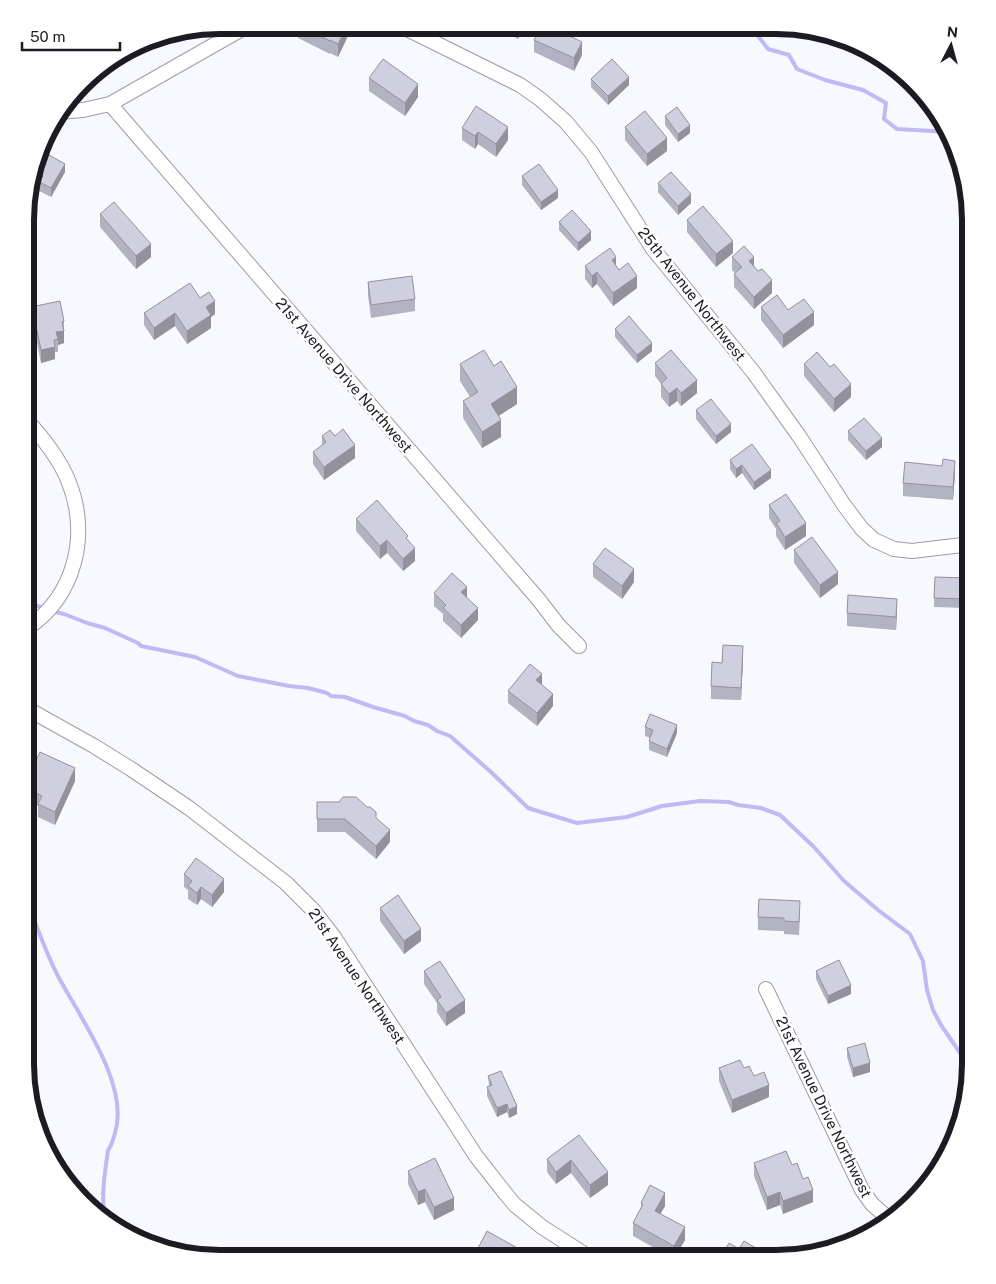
<svg xmlns="http://www.w3.org/2000/svg" width="996" height="1284" font-family="'Public Sans',sans-serif">
<style>
.lines{fill:none;stroke-linecap:round;stroke-linejoin:round}
.stream{stroke:#c0b9f4;stroke-width:4}
.minor-casing{stroke:#9c9baa;stroke-width:16}
.minor{stroke:#fff;stroke-width:14}
.wall{fill:#b3b2c0}
.shaded-wall{fill:#92919c}
.building{fill:#d0cfdf;stroke:#92919c}
.labels{text-anchor:middle;dominant-baseline:central;stroke-width:5;stroke-linejoin:round;paint-order:stroke}
.street-label{font-size:15px;fill:#1c1b21;stroke:#fff}
.rim{fill:none;stroke:#1c1b21;stroke-width:6}
</style>
<rect width="100%" height="100%" fill="#f8f8ff"/>
<g class="lines">
<g class="stream">
<path d="M748 27 755 32 768 49 789 55 797 69 825 80 863 90 886 103 884 119 897 129 949 132"/>
<path d="M26 601 45 609"/>
<path d="M52 611 64 614 87 623 105 628 138 643 141 646 195 657 238 676 289 686 308 688 327 693 331 696 345 697 373 707 405 716 414 721 428 725 437 731 450 736 491 772 528 808 577 823 627 817 662 806 700 801 729 802 738 805 761 808 780 815 814 847 844 881 878 910 910 934 923 961 927 990 933 1010 941 1025 971 1069"/>
<path d="M25 891C27 900 31 908 33 917 41 937 48 957 58 976 80 1018 130 1085 115 1133 113 1139 112 1146 108 1150 105 1174 100 1197 106 1221"/>
</g>
<g class="minor-casing">
<g id="minor">
<path d="M401 26 520 85 540 99 566 122 591 152 653 249 754 373 799 436 844 505 862 529 874 540 894 549 912 551 971 544"/>
<path d="M110 104 539 600 559 626 579 646"/>
<path d="M59 112 83 110 110 104 249 25"/>
<path d="M26 629C76 596 90 534 68 480 60 460 41 435 26 420"/>
<path d="M26 708 94 746 131 769 189 808 286 883 313 910 334 937 476 1156 505 1193 515 1205 542 1227 592 1259"/>
<path d="M766 989 862 1190 872 1204 889 1219"/>
</g>
</g>
<use href="#minor" class="minor"/>
</g>
<g class="wall">
<path d="M298 26 347 38 338 57 330 53V54L298 38Z"/>
<path d="M492 26H525L518 39Z"/>
<path d="M553 30 582 55 574 71 534 52V40Z"/>
<path d="M369 78 418 97 405 116 369 91Z"/>
<path d="M591 79 629 85 608 105 591 87Z"/>
<path d="M665 116 690 133 678 142 665 125Z"/>
<path d="M625 127 667 151 647 166 625 140Z"/>
<path d="M462 128 508 140 496 157 478 144 475 149 462 140Z"/>
<path d="M37 164 65 172 51 197 39 191V183L33 179V175Z"/>
<path d="M522 176 558 198 541 210 522 185Z"/>
<path d="M658 183 691 203 678 215 658 192Z"/>
<path d="M100 214 151 257 136 269 100 227Z"/>
<path d="M687 220 733 253 716 267 687 232Z"/>
<path d="M559 222 591 240 578 251 559 230Z"/>
<path d="M732 257 754 266 772 293 754 309 734 287V274L735 273 732 270Z"/>
<path d="M585 266H616L637 288 613 306 597 284 592 288 585 279Z"/>
<path d="M368 282 415 299V311L371 318 368 295Z"/>
<path d="M200 298 215 314 211 317V328L187 344 175 326 154 340 144 325V313Z"/>
<path d="M761 307 788 310 814 325 783 348 761 320Z"/>
<path d="M26 308 64 321V343L58 345V352H55V359L41 363 37 343 29 345 26 334Z"/>
<path d="M615 329 652 351 637 363 615 337Z"/>
<path d="M655 363 697 393 681 406 677 401 669 407 661 397V384L655 376Z"/>
<path d="M460 364 517 404 498 416 501 437 482 448 463 418V401L470 397 460 381Z"/>
<path d="M804 364 851 397 834 412 804 376Z"/>
<path d="M696 410 731 432 716 444 696 419Z"/>
<path d="M848 431 882 447 866 460 848 440Z"/>
<path d="M322 436H335L355 458 324 480 313 464V452L322 445Z"/>
<path d="M752 444 771 478 754 490 742 473 736 478 730 469V460Z"/>
<path d="M942 466 955 473 953 500 903 496V483Z"/>
<path d="M769 505 806 536 785 550 776 536V529L769 518Z"/>
<path d="M356 519 408 540 415 561 403 571 387 553 380 559 356 531Z"/>
<path d="M794 550 838 584 820 598 794 563Z"/>
<path d="M593 564 634 582 622 599 593 577Z"/>
<path d="M935 577 968 578 967 608 934 607Z"/>
<path d="M434 593 467 597 478 620 461 638 443 621V614L434 606Z"/>
<path d="M897 611 896 630 847 626V613Z"/>
<path d="M743 659 741 700 711 699V686Z"/>
<path d="M542 685 553 706 537 726 508 703V691Z"/>
<path d="M645 727 677 733 667 757 649 750V741L650 738 645 736Z"/>
<path d="M26 781H75L55 825 38 817V806L32 804V797L26 794Z"/>
<path d="M317 802 390 842 376 859 345 832H317Z"/>
<path d="M184 874 224 892 212 907 201 899 197 905 188 899V890L184 887Z"/>
<path d="M380 908 421 941 404 954 380 921Z"/>
<path d="M800 913 799 935 784 934V931L758 930V917Z"/>
<path d="M424 971 465 1013 446 1026 437 1012V1003L424 984Z"/>
<path d="M816 971 851 994 828 1004 816 979Z"/>
<path d="M847 1048 870 1072 853 1077 847 1057Z"/>
<path d="M719 1068H744L754 1076 769 1097 732 1113 719 1081Z"/>
<path d="M488 1076 517 1114 509 1118 507 1112 497 1117 487 1096V1087L489 1086Z"/>
<path d="M579 1135 608 1185 590 1198 571 1173 556 1184 547 1172V1159Z"/>
<path d="M754 1163 792 1165 803 1179 813 1202 783 1214 780 1205 767 1210 754 1176Z"/>
<path d="M408 1171 454 1210 434 1220 425 1202 418 1205 408 1184Z"/>
<path d="M641 1203 665 1206 660 1214 685 1240 674 1259 633 1236V1223L641 1208Z"/>
<path d="M476 1252 521 1259H476Z"/>
</g>
<g class="shaded-wall">
<path d="M347 26V38L338 57V44Z"/>
<path d="M518 26H525L518 39Z"/>
<path d="M582 42V55L574 71V58Z"/>
<path d="M629 77V85L608 105V96Z"/>
<path d="M418 84V97L405 116V103Z"/>
<path d="M690 125V133L678 142V134Z"/>
<path d="M508 127V140L496 157V144Z"/>
<path d="M478 132V144L475 149V136Z"/>
<path d="M667 138V151L647 166V154Z"/>
<path d="M65 164V172L51 197V188Z"/>
<path d="M558 190V198L541 210V202Z"/>
<path d="M691 194V203L678 215V206Z"/>
<path d="M591 231V240L578 251V243Z"/>
<path d="M733 241V253L716 267V254Z"/>
<path d="M151 244V257L136 269V256Z"/>
<path d="M616 257V270L612 260Z"/>
<path d="M754 257V270L749 261Z"/>
<path d="M597 272V284L592 288V276Z"/>
<path d="M637 276V288L613 306V293Z"/>
<path d="M772 280V293L754 309V297Z"/>
<path d="M215 301V314L211 317V328L187 344V331L206 307Z"/>
<path d="M814 312V325L783 348V335Z"/>
<path d="M175 313V326L154 340V328Z"/>
<path d="M37 330V343L29 345V332Z"/>
<path d="M64 331V343L58 345V339L56 332Z"/>
<path d="M652 343V351L637 363V355Z"/>
<path d="M55 347V359L41 363V350Z"/>
<path d="M697 380V393L681 406V393Z"/>
<path d="M851 384V397L834 412V399Z"/>
<path d="M517 387V404L491 421V404Z"/>
<path d="M677 388V401L669 407V394Z"/>
<path d="M501 420V437L482 448V432Z"/>
<path d="M731 424V432L716 444V436Z"/>
<path d="M882 438V447L866 460V451Z"/>
<path d="M355 445V458L324 480V467Z"/>
<path d="M955 461V473L953 500V487Z"/>
<path d="M742 465V473L736 478V469Z"/>
<path d="M771 470V478L754 490V482Z"/>
<path d="M806 523V536L785 550V537Z"/>
<path d="M387 540V553L380 559V546Z"/>
<path d="M415 548V561L403 571V559Z"/>
<path d="M634 569V582L622 599V586Z"/>
<path d="M838 572V584L820 598V585Z"/>
<path d="M467 587V600L461 592Z"/>
<path d="M897 599V611L896 630V617Z"/>
<path d="M478 608V620L461 638V625Z"/>
<path d="M743 646V659L741 700V688Z"/>
<path d="M542 674V686L536 680Z"/>
<path d="M553 694V706L537 726V713Z"/>
<path d="M677 725V733L667 757V749Z"/>
<path d="M75 768V781L55 825V812Z"/>
<path d="M390 830V842L376 859V846Z"/>
<path d="M224 879V892L212 907V895Z"/>
<path d="M201 887V899L197 905V893Z"/>
<path d="M421 929V941L404 954V941Z"/>
<path d="M851 985V994L828 1004V996Z"/>
<path d="M465 1000V1013L446 1026V1013Z"/>
<path d="M870 1063V1072L853 1077V1068Z"/>
<path d="M769 1085V1097L732 1113V1100Z"/>
<path d="M507 1104V1112L497 1117V1108Z"/>
<path d="M517 1106V1114L509 1118V1110Z"/>
<path d="M571 1160V1173L556 1184V1172Z"/>
<path d="M608 1172V1185L590 1198V1185Z"/>
<path d="M425 1189V1202L418 1205V1192Z"/>
<path d="M813 1190V1202L783 1214V1201Z"/>
<path d="M780 1192V1205L767 1210V1197Z"/>
<path d="M665 1193V1206L655 1223V1211Z"/>
<path d="M454 1198V1210L434 1220V1207Z"/>
<path d="M685 1227V1240L674 1259V1246Z"/>
<path d="M521 1250V1259H516Z"/>
</g>
<g class="building">
<path d="M298 25H347V26L338 44 330 40V41Z"/>
<path d="M541 26H543L553 30V28L582 42 574 58 534 40Z"/>
<path d="M383 59 418 84 405 103 369 78Z"/>
<path d="M612 59 629 77 608 96 591 79Z"/>
<path d="M476 106 508 127 496 144 478 132 475 136 462 128Z"/>
<path d="M677 107 690 125 678 134 665 116Z"/>
<path d="M645 111 667 138 647 154 625 127Z"/>
<path d="M44 152 65 164 51 188 39 182 43 176 34 171 37 164Z"/>
<path d="M539 164 558 190 541 202 522 176Z"/>
<path d="M671 172 691 194 678 206 658 183Z"/>
<path d="M114 202 151 244 136 256 100 214Z"/>
<path d="M703 206 733 241 716 254 687 220Z"/>
<path d="M572 210 591 231 578 243 559 222Z"/>
<path d="M744 246 754 257 749 261 758 271 762 269 772 280 754 297 734 274 742 267 732 257Z"/>
<path d="M610 248 616 257 612 260 619 270 628 263 637 276 613 293 597 272 592 276 585 266Z"/>
<path d="M412 276 415 299 371 305 368 282Z"/>
<path d="M190 283 200 298 209 292 215 301 206 307 211 315 187 331 175 313 154 328 144 313Z"/>
<path d="M777 295 788 310 804 299 814 312 783 335 761 307Z"/>
<path d="M60 301 64 321 62 322 64 331 56 332 58 339 54 340 55 347 41 350 37 330 29 332 26 322V308Z"/>
<path d="M629 316 652 343 637 355 615 329Z"/>
<path d="M484 350 494 366 501 361 517 387 491 404 501 420 482 432 463 401 478 392 460 364Z"/>
<path d="M671 350 697 380 681 393 677 388 669 394 661 384 667 378 655 363Z"/>
<path d="M817 352 830 367 834 364 851 384 834 399 804 364Z"/>
<path d="M711 399 731 424 716 436 696 410Z"/>
<path d="M864 418 882 438 866 451 848 431Z"/>
<path d="M343 429 355 445 324 467 313 452 326 442 322 436 330 430 335 436Z"/>
<path d="M752 444 771 470 754 482 742 465 736 469 730 460Z"/>
<path d="M943 459 955 461 953 487 903 483 905 462 942 466Z"/>
<path d="M786 494 806 523 785 537 776 523 780 521 769 505Z"/>
<path d="M377 500 408 536 406 538 415 548 403 559 387 540 380 546 356 519Z"/>
<path d="M812 537 838 572 820 585 794 550Z"/>
<path d="M605 548 634 569 622 586 593 564Z"/>
<path d="M452 573 467 587 461 592 478 608 461 625 443 608 446 605 434 593Z"/>
<path d="M935 577 968 578 967 599 934 598Z"/>
<path d="M848 595 897 599 896 617 847 613Z"/>
<path d="M723 645 743 646 741 688 711 686 712 662 722 663Z"/>
<path d="M530 664 542 674 536 680 553 694 537 713 508 691Z"/>
<path d="M650 714 677 725 667 749 649 741 653 730 645 727Z"/>
<path d="M40 752 75 768 55 812 38 804 42 796 32 791 35 785 26 781Z"/>
<path d="M343 797H356L367 807H370L376 812V818L390 830 376 846 345 819H317V802H339Z"/>
<path d="M196 858 224 879 212 895 201 887 197 893 188 886 192 881 184 874Z"/>
<path d="M398 895 421 929 404 941 380 908Z"/>
<path d="M759 899 800 901 799 922 784 921V918L758 917Z"/>
<path d="M839 960 851 985 828 996 816 971Z"/>
<path d="M440 961 465 1000 446 1013 437 1000 441 997 424 971Z"/>
<path d="M865 1043 870 1063 853 1068 847 1048Z"/>
<path d="M740 1060 744 1068 749 1066 754 1076 764 1072 769 1085 732 1100 719 1068Z"/>
<path d="M501 1071 517 1106 509 1110 507 1104 497 1108 487 1087 492 1085 488 1076Z"/>
<path d="M579 1135 608 1172 590 1185 571 1160 556 1172 547 1159Z"/>
<path d="M786 1151 792 1165 797 1163 803 1179 808 1177 813 1190 783 1201 780 1192 767 1197 754 1163Z"/>
<path d="M435 1158 454 1198 434 1207 425 1189 418 1192 408 1171Z"/>
<path d="M650 1185 665 1193 655 1211 685 1227 674 1246 633 1223 643 1204 641 1203Z"/>
<path d="M487 1231 521 1250 516 1259H488L476 1252Z"/>
<path d="M744 1241 766 1254 763 1259H713L717 1252 722 1255 729 1243 739 1249Z"/>
</g>
<g class="labels">
<g class="street-label">
<text transform="translate(692 294) rotate(52)">25th Avenue Northwest</text>
<text transform="translate(344 375) rotate(49)">21st Avenue Drive Northwest</text>
<text transform="translate(357 976) rotate(56)">21st Avenue Northwest</text>
<text transform="translate(824 1107) rotate(64)">21st Avenue Drive Northwest</text>
</g>
</g>
<path d="M0 0H996V1284H0ZM220 34H776A186 186 0 0 1 962 220V1064A186 186 0 0 1 776 1250H220A186 186 0 0 1 34 1064V220A186 186 0 0 1 220 34Z" fill="#fff" fill-rule="evenodd"/>
<path class="rim" d="M220 34H776A186 186 0 0 1 962 220V1064A186 186 0 0 1 776 1250H220A186 186 0 0 1 34 1064V220A186 186 0 0 1 220 34Z"/>
<g transform="translate(951 45) rotate(6)" stroke="#ffffff" stroke-width="4" paint-order="stroke">
<path d="M0-4L9 19L0 12L-9 19Z" fill="#1c1b21"/>
<text y="-8" font-size="14" font-weight="bold" text-anchor="middle" fill="#1c1b21">N</text>
</g>
<path d="M22 42v8h98v-8" fill="none" stroke="#1c1b21" stroke-width="2.5"/>
<text x="30" y="42" font-size="15" fill="#1c1b21" stroke="#ffffff" stroke-width="4" paint-order="stroke">50 m</text>
</svg>
